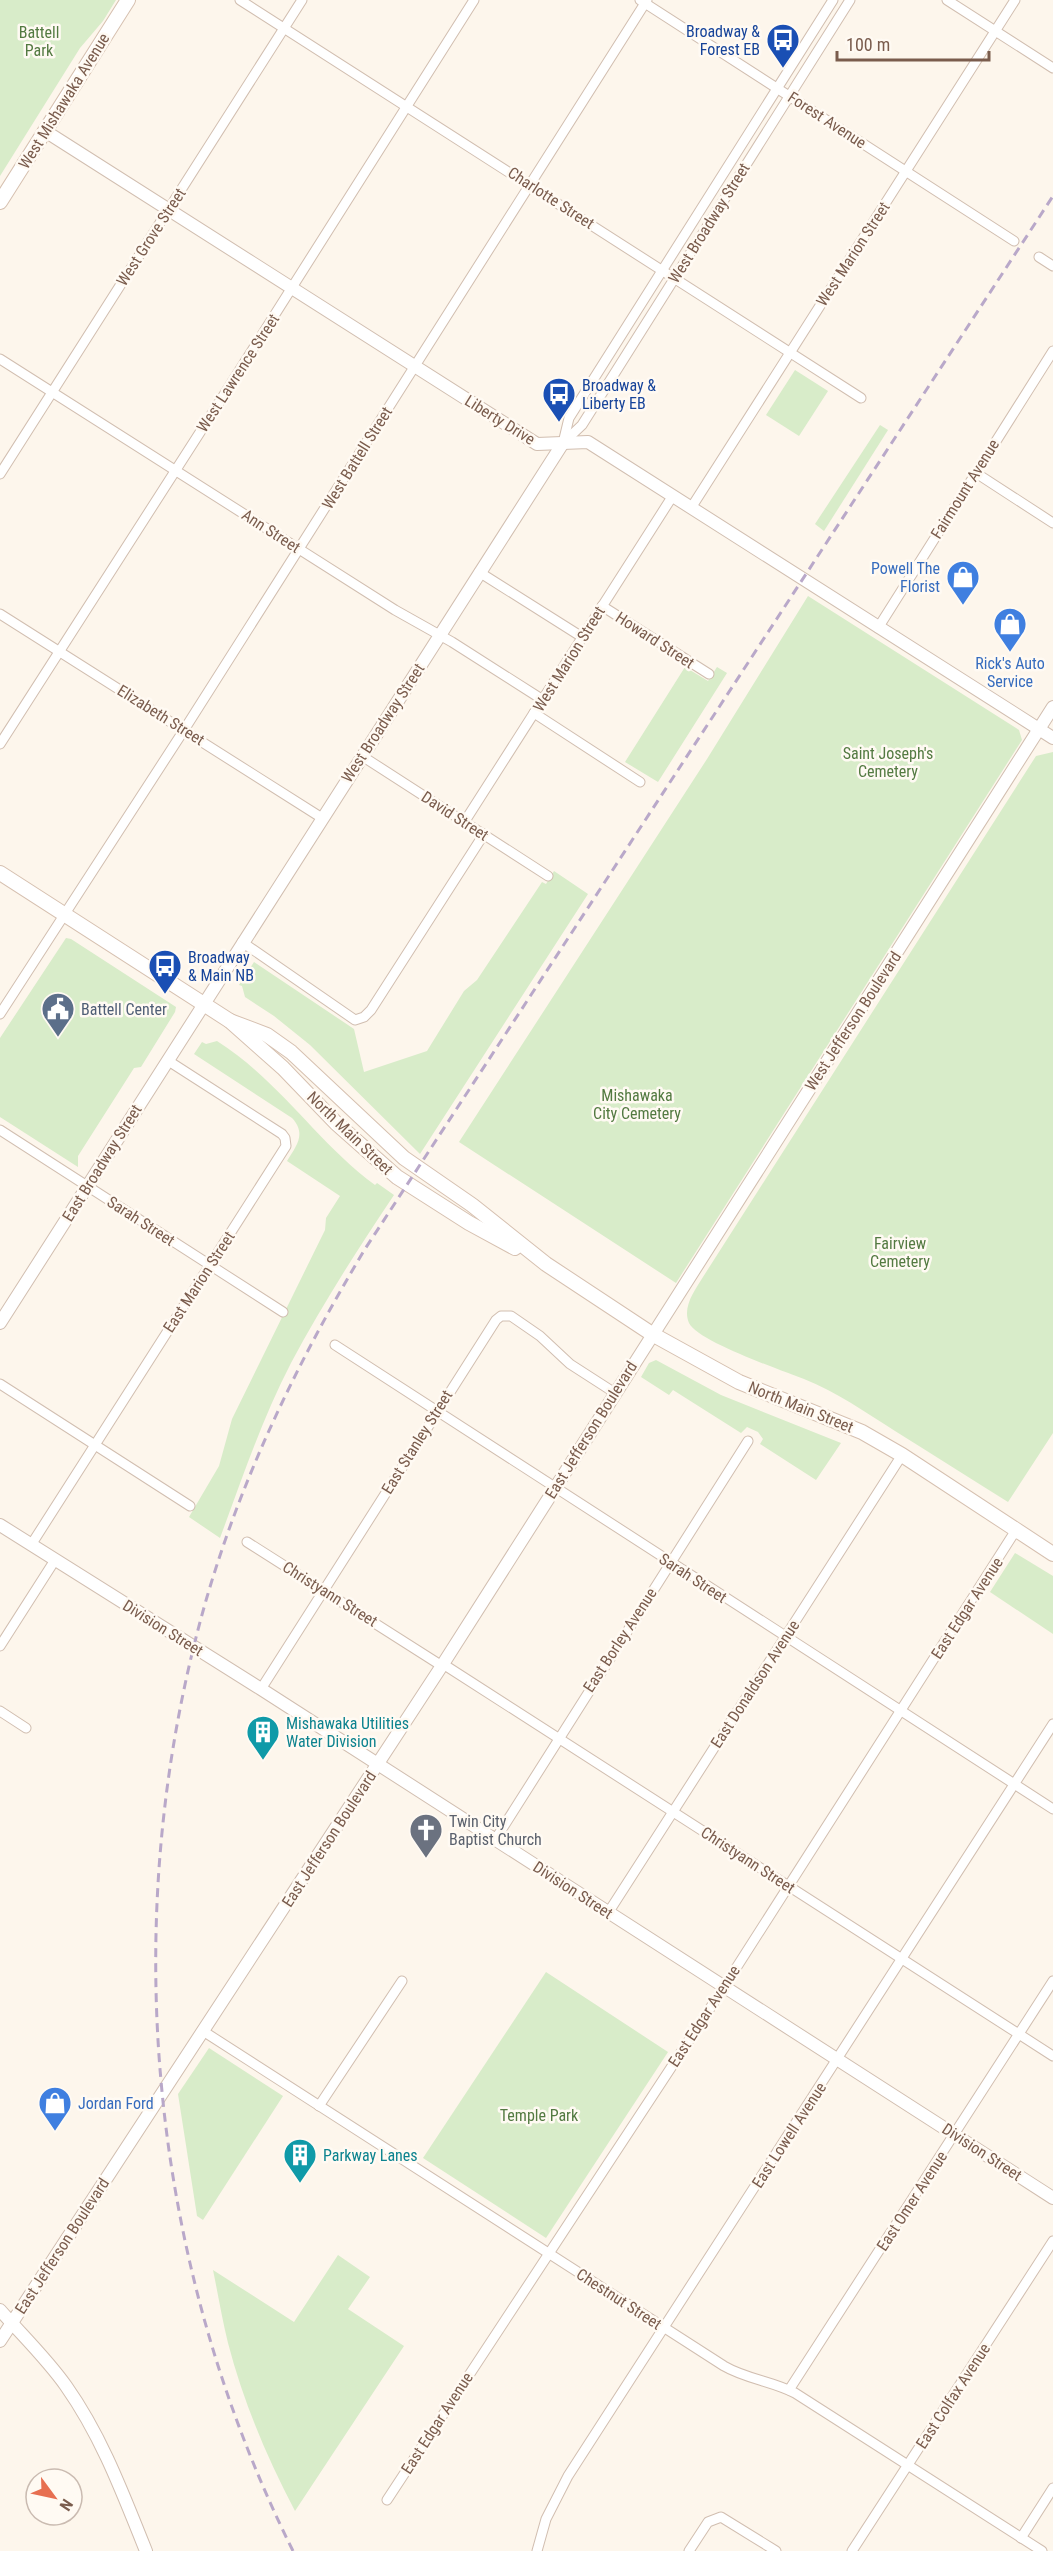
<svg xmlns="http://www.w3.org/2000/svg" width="1053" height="2551" font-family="'Roboto Condensed',sans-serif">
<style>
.green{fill:#d8ecc9}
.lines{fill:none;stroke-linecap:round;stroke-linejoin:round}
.minor-casing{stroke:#d1beb0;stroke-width:11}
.tertiary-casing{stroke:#d1beb0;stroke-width:14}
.secondary-casing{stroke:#d6c0b0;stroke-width:16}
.minor{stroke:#fff;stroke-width:9}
.tertiary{stroke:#fff;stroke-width:12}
.secondary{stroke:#fff;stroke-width:14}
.rail{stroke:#b9a8c9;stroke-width:3;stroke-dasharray:9 6;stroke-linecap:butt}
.labels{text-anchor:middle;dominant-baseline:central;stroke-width:5;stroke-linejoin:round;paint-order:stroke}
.transit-label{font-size:16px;fill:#164399;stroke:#fffaf3;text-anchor:start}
.park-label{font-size:16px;fill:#537a41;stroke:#fffaf3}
.street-label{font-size:16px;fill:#7a5c4d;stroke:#fffaf3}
.shop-label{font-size:16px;fill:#366cbe;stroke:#fffaf3;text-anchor:end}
.service-label{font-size:16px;fill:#4e5e75;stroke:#fffaf3;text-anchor:start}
.culture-label{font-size:16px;fill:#0d838f;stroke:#fffaf3;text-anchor:start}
.worship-label{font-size:16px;fill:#5b616d;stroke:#fffaf3;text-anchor:start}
</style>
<rect width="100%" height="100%" fill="#fdf6ec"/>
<g class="green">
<path d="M0 0H116L103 21 80 48 0 176Z"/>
<path d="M795 370 828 391 799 436 766 415Z"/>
<path d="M880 425 888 430 824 531 815 524Z"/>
<path d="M808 596 1019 730 1022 740 676 1283 459 1142 707 759Z"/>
<path d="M685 667 708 681 717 667 727 673 658 782 625 762Z"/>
<path d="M1053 752V1433L1008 1502C970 1478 933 1455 895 1431 865 1412 837 1392 804 1379 783 1371 697 1341 689 1323 682 1307 695 1290 703 1277L1036 756Z"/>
<path d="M554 871 588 894 420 1154 310 1045 274 1016 245 997 242 986 239 985 254 962 354 1029 364 1072 427 1051 464 991 477 980 542 882 546 884Z"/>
<path d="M66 938 71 939 176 1007 175 1012 141 1067 134 1068 78 1156V1167L0 1117V1038Z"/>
<path d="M217 1041C280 1081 316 1141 375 1185L377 1183 394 1195C357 1250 322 1305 291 1363 262 1419 242 1479 220 1538L189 1517 219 1466 232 1419 325 1230 326 1218 340 1196 287 1161C296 1146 307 1134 292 1118L194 1054 202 1042 206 1044Z"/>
<path d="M656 1360 721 1395 841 1443 816 1480 760 1444 763 1439 758 1432 747 1427 741 1433 673 1390 669 1395 641 1377 649 1363Z"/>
<path d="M1015 1553 1053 1576V1634L990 1592Z"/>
<path d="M546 1972 668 2052 546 2238 423 2158Z"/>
<path d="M209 2048 283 2096 203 2220 197 2216 178 2094Z"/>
<path d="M338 2255 370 2277 348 2309 404 2346 295 2511C267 2458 243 2401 228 2343 222 2319 218 2294 213 2270L294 2322Z"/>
</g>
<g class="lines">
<g class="minor-casing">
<g id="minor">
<path d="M240 0 861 398"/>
<path d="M640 0 1014 241"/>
<path d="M947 0 1053 68"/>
<path d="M1039 257 1053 266"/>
<path d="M0 359 395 610 452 642 543 700"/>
<path d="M563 443 582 425 850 0"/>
<path d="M563 443 569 418 833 0"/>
<path d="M976 473 1053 523"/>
<path d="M0 474 302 0"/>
<path d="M691 508 1015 0"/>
<path d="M479 572 582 637"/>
<path d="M602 606 709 674"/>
<path d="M0 614 322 818"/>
<path d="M878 628 1053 351"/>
<path d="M534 713 640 782"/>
<path d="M0 744 222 398 474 0"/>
<path d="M362 756 548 876"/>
<path d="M465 821 672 497"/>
<path d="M242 942 355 1020 364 1017 371 1010 484 834"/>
<path d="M0 1014 184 730 647 0"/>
<path d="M0 1130 283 1312"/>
<path d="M335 1345 1053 1809"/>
<path d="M0 1384 190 1506"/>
<path d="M247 1542 442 1666"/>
<path d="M31 1545 286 1146 285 1138 282 1134 167 1060"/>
<path d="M0 1646 55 1560"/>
<path d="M443 1664 1053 2056"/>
<path d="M261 1689 496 1320 501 1316H511L540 1336 570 1364 615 1393"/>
<path d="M0 1711 26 1728"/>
<path d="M495 1840 748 1441"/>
<path d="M608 1913 902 1455"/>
<path d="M203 2031 724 2366C746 2379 772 2381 795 2393L1042 2551"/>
<path d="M319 2106 402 1981"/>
<path d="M789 2390 1053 1981"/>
<path d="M387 2500 724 1987 1016 1530"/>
<path d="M1021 2538 1053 2488"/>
<path d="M537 2551 546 2519 568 2476 1053 1724"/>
<path d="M689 2551 708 2522 721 2517 776 2551"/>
<path d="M852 2551 1053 2241"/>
</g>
</g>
<g class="tertiary-casing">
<g id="tertiary">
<path d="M45 131 537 444 588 442 1053 738"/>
<path d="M0 1323 563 443"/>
<path d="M0 1525 261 1689 1053 2198"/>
<path d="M0 2310C22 2335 47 2359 66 2386 102 2437 123 2494 146 2551"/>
<path d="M0 2341 443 1664 1053 707"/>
</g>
</g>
<g class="secondary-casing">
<g id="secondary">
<path d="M0 202 128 0"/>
<path d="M0 873 230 1021 283 1068 336 1123 397 1177 469 1223 515 1248"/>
<path d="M230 1021 267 1035 291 1052 404 1158 472 1205 546 1264 652 1334 739 1382 862 1432 902 1455 1053 1554"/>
</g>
</g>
<use href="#minor" class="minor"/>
<use href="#tertiary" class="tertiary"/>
<use href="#secondary" class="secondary"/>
<path class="rail" d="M293 2551C147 2258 116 1912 207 1597 243 1474 299 1359 365 1249L1053 196"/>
</g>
<defs>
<g id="bus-pin" transform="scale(1.725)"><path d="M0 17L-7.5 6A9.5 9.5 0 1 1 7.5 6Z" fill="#1a4fb4" stroke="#fffaf3"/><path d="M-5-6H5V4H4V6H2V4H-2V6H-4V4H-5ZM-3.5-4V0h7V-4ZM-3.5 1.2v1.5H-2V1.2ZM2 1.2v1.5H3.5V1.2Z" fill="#fff"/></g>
<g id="shop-pin" transform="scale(1.725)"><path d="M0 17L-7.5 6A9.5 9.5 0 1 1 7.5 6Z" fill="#3f7fe0" stroke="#fffaf3"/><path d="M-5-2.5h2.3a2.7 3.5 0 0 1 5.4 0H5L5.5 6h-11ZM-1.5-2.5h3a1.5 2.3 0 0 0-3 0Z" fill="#fff"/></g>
<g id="civic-pin" transform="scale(1.725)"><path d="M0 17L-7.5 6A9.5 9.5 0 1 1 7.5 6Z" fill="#5c6f8a" stroke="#fffaf3"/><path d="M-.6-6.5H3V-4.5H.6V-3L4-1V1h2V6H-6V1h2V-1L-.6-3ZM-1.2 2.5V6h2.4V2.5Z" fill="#fff"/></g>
<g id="building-pin" transform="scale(1.725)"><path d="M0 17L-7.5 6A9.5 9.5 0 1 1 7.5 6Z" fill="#0f9aa8" stroke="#fffaf3"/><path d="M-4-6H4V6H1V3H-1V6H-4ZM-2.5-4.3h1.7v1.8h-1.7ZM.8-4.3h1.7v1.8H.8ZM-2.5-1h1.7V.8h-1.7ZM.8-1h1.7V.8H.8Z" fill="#fff"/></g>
<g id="church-pin" transform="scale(1.725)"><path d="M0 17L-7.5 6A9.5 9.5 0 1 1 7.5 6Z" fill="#6b7280" stroke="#fffaf3"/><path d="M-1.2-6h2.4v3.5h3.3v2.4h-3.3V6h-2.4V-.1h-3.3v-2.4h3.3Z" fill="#fff"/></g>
</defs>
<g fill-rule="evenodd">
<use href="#bus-pin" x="783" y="40"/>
<use href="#bus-pin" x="559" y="394"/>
<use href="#shop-pin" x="963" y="577"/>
<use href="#shop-pin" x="1010" y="624"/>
<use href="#bus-pin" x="165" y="966"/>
<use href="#civic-pin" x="58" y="1009"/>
<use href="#building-pin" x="263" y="1732"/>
<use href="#church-pin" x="426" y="1830"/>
<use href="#shop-pin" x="55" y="2103"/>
<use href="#building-pin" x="300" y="2155"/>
</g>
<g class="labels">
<g class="transit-label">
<text x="760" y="31" text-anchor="end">Broadway &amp;<tspan x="760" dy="18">Forest EB</tspan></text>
<text x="582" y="385">Broadway &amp;<tspan x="582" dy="18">Liberty EB</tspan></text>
<text x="188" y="957">Broadway<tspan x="188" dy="18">&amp; Main NB</tspan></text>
</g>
<g class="park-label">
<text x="39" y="32">Battell<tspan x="39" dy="18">Park</tspan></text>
<text x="888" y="753">Saint Joseph's<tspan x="888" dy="18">Cemetery</tspan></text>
<text x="637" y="1095">Mishawaka<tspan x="637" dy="18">City Cemetery</tspan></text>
<text x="900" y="1243">Fairview<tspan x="900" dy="18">Cemetery</tspan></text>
<text x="539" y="2115">Temple Park</text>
</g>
<g class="street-label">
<text transform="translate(64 101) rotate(-58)">West Mishawaka Avenue</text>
<text transform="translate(827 120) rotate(33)">Forest Avenue</text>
<text transform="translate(551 198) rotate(33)">Charlotte Street</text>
<text transform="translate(709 223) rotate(-58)">West Broadway Street</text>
<text transform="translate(151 237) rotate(-57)">West Grove Street</text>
<text transform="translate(853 254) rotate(-57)">West Marion Street</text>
<text transform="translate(238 373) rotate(-57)">West Lawrence Street</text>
<text transform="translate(500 420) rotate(32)">Liberty Drive</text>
<text transform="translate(357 458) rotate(-58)">West Battell Street</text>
<text transform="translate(965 489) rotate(-58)">Fairmount Avenue</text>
<text transform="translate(271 531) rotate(33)">Ann Street</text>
<text transform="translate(655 640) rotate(33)">Howard Street</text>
<text transform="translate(569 659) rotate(-58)">West Marion Street</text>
<text transform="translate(161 715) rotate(32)">Elizabeth Street</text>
<text transform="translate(383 723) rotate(-57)">West Broadway Street</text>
<text transform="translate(455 816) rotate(33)">David Street</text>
<text transform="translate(853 1021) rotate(-57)">West Jefferson Boulevard</text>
<text transform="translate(350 1133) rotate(44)">North Main Street</text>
<text transform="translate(102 1163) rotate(-58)">East Broadway Street</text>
<text transform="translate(141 1221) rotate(33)">Sarah Street</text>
<text transform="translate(199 1282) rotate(-57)">East Marion Street</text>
<text transform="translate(801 1407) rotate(22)">North Main Street</text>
<text transform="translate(591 1430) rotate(-58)">East Jefferson Boulevard</text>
<text transform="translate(417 1442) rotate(-58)">East Stanley Street</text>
<text transform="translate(693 1578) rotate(33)">Sarah Street</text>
<text transform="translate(330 1594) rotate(32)">Christyann Street</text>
<text transform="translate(967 1608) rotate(-57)">East Edgar Avenue</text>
<text transform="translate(163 1628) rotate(32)">Division Street</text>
<text transform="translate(620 1640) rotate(-57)">East Borley Avenue</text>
<text transform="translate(755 1684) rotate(-57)">East Donaldson Avenue</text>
<text transform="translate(329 1839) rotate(-57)">East Jefferson Boulevard</text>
<text transform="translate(748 1860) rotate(33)">Christyann Street</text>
<text transform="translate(573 1890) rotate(33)">Division Street</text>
<text transform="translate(704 2016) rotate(-57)">East Edgar Avenue</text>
<text transform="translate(789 2135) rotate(-57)">East Lowell Avenue</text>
<text transform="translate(982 2152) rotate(33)">Division Street</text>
<text transform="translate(912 2201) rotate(-57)">East Omer Avenue</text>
<text transform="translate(62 2246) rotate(-57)">East Jefferson Boulevard</text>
<text transform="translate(619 2299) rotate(33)">Chestnut Street</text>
<text transform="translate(953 2396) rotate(-57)">East Colfax Avenue</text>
<text transform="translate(437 2423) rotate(-57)">East Edgar Avenue</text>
</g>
<g class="shop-label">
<text x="940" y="568">Powell The<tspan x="940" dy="18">Florist</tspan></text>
<text x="1010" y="663" text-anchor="middle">Rick's Auto<tspan x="1010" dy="18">Service</tspan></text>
<text x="78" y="2103" text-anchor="start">Jordan Ford</text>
</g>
<g class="service-label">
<text x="81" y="1009">Battell Center</text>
</g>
<g class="culture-label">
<text x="286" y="1723">Mishawaka Utilities<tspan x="286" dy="18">Water Division</tspan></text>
<text x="323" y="2155">Parkway Lanes</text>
</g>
<g class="worship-label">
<text x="449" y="1821">Twin City<tspan x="449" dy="18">Baptist Church</tspan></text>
</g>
</g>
<g transform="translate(54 2497) rotate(123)"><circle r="28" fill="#fffaf3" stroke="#cabbb1" stroke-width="1.5"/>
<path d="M0-4.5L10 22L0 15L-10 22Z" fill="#e76f51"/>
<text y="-9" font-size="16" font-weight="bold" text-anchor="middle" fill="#7a5c4d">N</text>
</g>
<path d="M837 51v9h152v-9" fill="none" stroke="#7a5c4d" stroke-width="3"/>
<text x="846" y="51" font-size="18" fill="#7a5c4d" stroke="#fffaf3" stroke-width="4.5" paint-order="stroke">100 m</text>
</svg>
